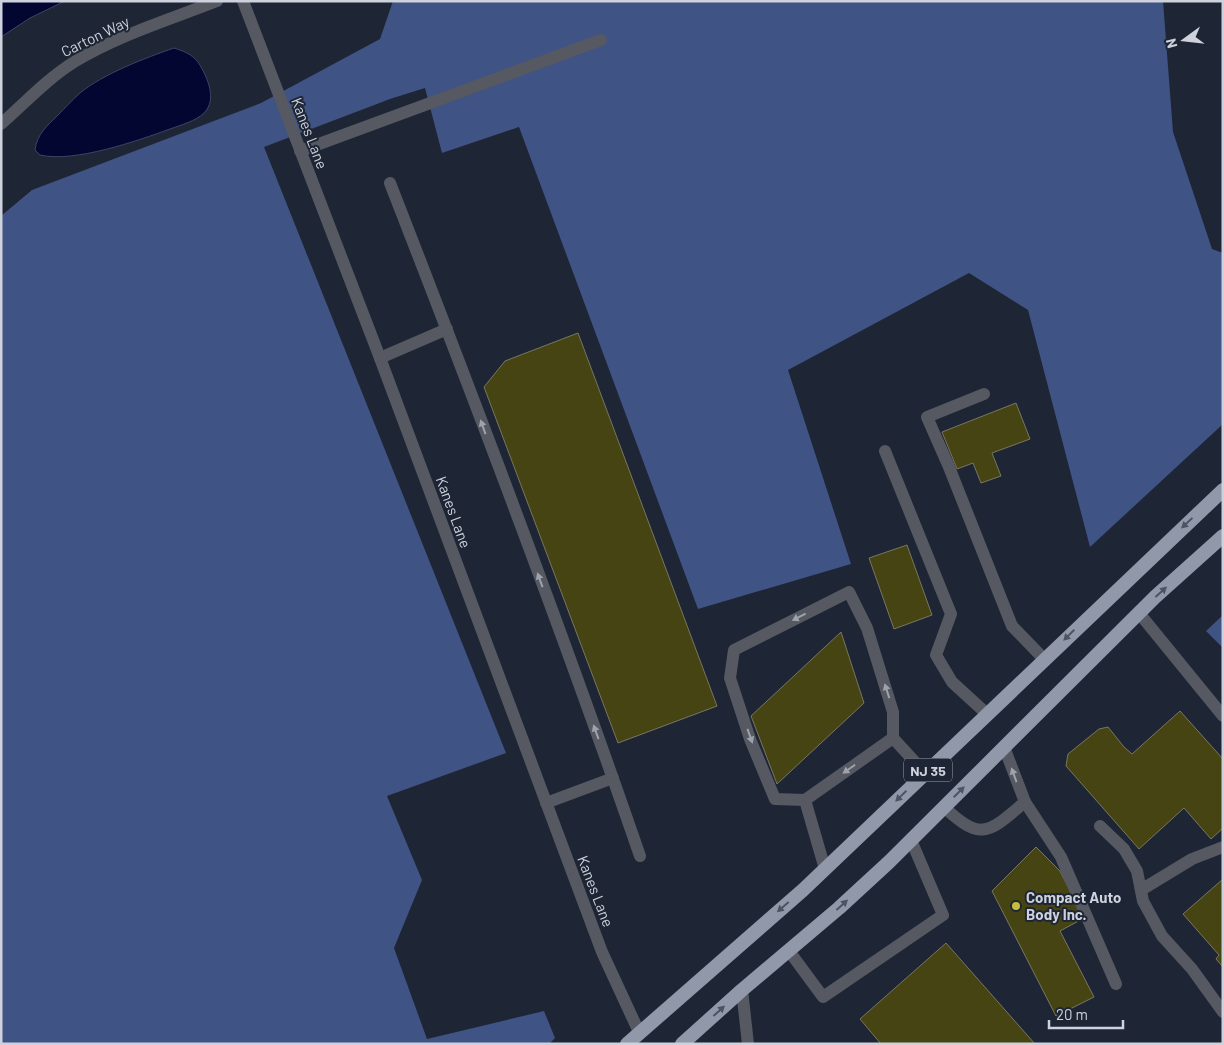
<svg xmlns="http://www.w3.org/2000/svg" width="1224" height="1045" font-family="Barlow,sans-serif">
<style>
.forest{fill:#3f5384}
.water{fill:#020631;stroke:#3f4365}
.building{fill:#474413;stroke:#787762}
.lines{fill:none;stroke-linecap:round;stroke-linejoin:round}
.service{stroke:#565962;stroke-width:12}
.minor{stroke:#565962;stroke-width:12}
.trunk{stroke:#9098aa;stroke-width:14}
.oneway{fill:#9da2ac}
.oneway2{fill:#4c5363}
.poi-dot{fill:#c6bc3c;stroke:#1e2534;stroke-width:2}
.labels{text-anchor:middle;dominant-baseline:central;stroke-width:4;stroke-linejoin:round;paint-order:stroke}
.shield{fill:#1e2534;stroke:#989eaa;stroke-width:1}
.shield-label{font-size:14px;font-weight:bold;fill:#cdd2dd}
.street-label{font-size:15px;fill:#cdd2dd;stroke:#1e2534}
.poi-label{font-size:15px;font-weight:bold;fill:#cdd2dd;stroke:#1e2534;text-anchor:start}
</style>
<rect width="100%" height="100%" fill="#1e2534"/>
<g class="forest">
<path d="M393 1H1163L1173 132 1212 249 1223 253V424L1090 547 1028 310 969 273 788 370 851 564 698 609 519 127 442 153 425 88 390 99 264 147 506 753 387 796 422 880 394 948 427 1039 544 1011 555 1038 549 1044H1V216L32 190 261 103 380 39Z"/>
<path d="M1223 615V648L1206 631Z"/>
</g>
<g class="water">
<path d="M1 1H65L30 18 1 37Z"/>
<path d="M174 48C193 54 198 59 206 77 211 89 214 103 204 113 196 121 181 125 170 129 137 141 74 163 40 155L35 150C37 134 47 126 58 115 65 108 72 100 80 93 103 74 145 58 174 48Z"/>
</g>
<g class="building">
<path d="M578 333 717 706 618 743 484 387 505 361Z"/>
<path d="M1016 403 1030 439 992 453 1001 476 981 483 973 463 957 469 942 432Z"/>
<path d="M907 545 932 615 894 629 869 558Z"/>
<path d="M841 632 864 703 777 784 751 716Z"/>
<path d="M1180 711 1223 759V828L1211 839 1184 808 1139 849 1066 766 1068 754 1099 729 1108 727 1124 747 1132 754Z"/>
<path d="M1036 847 1060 871 1084 918 1060 931 1094 997 1056 1016 992 891Z"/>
<path d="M1223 879V967L1216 959 1219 955 1183 914Z"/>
<path d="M946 943 1035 1044H881L860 1019Z"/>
</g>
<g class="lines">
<g class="service">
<path d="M300 151 601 40"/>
<path d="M390 183C477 406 562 630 640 856"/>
<path d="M380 358 447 329"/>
<path d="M984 394 927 417 949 467 1012 626 1044 659"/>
<path d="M885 451 951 614 936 655 952 682 987 714"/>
<path d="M1139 613 1223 716"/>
<path d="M1004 747 1025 802 1061 857 1116 984"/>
<path d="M805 800 775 799 750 739 730 678 734 650 849 592 867 628 893 712V738"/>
<path d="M546 803 613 778"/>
<path d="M944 807C982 843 989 832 1025 802"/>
<path d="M1100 826 1124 849 1137 871 1143 901 1162 936 1192 969 1223 1012"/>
<path d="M825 869 805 800 893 738 925 773"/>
<path d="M1141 890 1192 859 1223 847"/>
<path d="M789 951 823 997 943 915 911 840"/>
<path d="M742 990 748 1044"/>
</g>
<g class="minor">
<path d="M243 1 380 358 602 952 639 1032"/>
<path d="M1 124C25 103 47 79 74 62 116 36 171 19 217 1"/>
</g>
<g class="trunk">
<path d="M627 1044 803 890 1223 490"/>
<path d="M682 1044 742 990 839 908 889 862 1155 597 1223 536"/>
</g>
</g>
<defs><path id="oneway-solid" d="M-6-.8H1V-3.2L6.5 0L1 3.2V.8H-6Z" transform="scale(1.25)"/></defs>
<g class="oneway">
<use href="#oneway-solid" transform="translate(483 427) rotate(-110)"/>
<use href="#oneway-solid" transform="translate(540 580) rotate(-110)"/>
<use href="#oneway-solid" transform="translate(799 617) rotate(153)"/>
<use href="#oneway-solid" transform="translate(887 691) rotate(-108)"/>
<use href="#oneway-solid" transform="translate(596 732) rotate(-110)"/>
<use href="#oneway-solid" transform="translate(750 736) rotate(70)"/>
<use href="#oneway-solid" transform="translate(849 769) rotate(145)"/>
<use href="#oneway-solid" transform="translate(1014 775) rotate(-110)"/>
</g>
<g class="oneway2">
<use href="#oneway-solid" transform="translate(1187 523) rotate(137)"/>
<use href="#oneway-solid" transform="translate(1161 592) rotate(-42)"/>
<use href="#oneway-solid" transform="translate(1069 635) rotate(136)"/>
<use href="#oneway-solid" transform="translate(959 792) rotate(-45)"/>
<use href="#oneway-solid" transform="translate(901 796) rotate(136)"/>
<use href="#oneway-solid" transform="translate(842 905) rotate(-42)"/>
<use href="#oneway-solid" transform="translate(783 907) rotate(139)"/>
<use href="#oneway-solid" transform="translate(719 1011) rotate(-42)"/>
</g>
<circle class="poi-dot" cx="1016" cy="906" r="5"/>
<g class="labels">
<rect class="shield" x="904" y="758.5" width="48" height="23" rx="4"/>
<g class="shield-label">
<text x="928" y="770">NJ 35</text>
</g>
<g class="street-label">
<text transform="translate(95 36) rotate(-26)">Carton Way</text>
<text transform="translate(310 133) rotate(69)">Kanes Lane</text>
<text transform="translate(454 512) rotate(70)">Kanes Lane</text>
<text transform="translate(596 891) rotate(69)">Kanes Lane</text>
</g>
<g class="poi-label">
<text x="1026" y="897">Compact Auto<tspan x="1026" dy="17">Body Inc.</tspan></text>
</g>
</g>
<rect width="1224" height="1045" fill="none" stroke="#cdd2dd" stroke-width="5"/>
<g transform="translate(1184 40) rotate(255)" stroke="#1e2534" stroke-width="4" paint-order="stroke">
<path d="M0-4L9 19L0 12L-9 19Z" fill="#cdd2dd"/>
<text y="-8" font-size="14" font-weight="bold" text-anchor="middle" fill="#cdd2dd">N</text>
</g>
<path d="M1049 1020v8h74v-8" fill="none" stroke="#cdd2dd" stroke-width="2.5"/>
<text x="1056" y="1020" font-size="15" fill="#cdd2dd" stroke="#1e2534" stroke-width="4" paint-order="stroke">20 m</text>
</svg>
